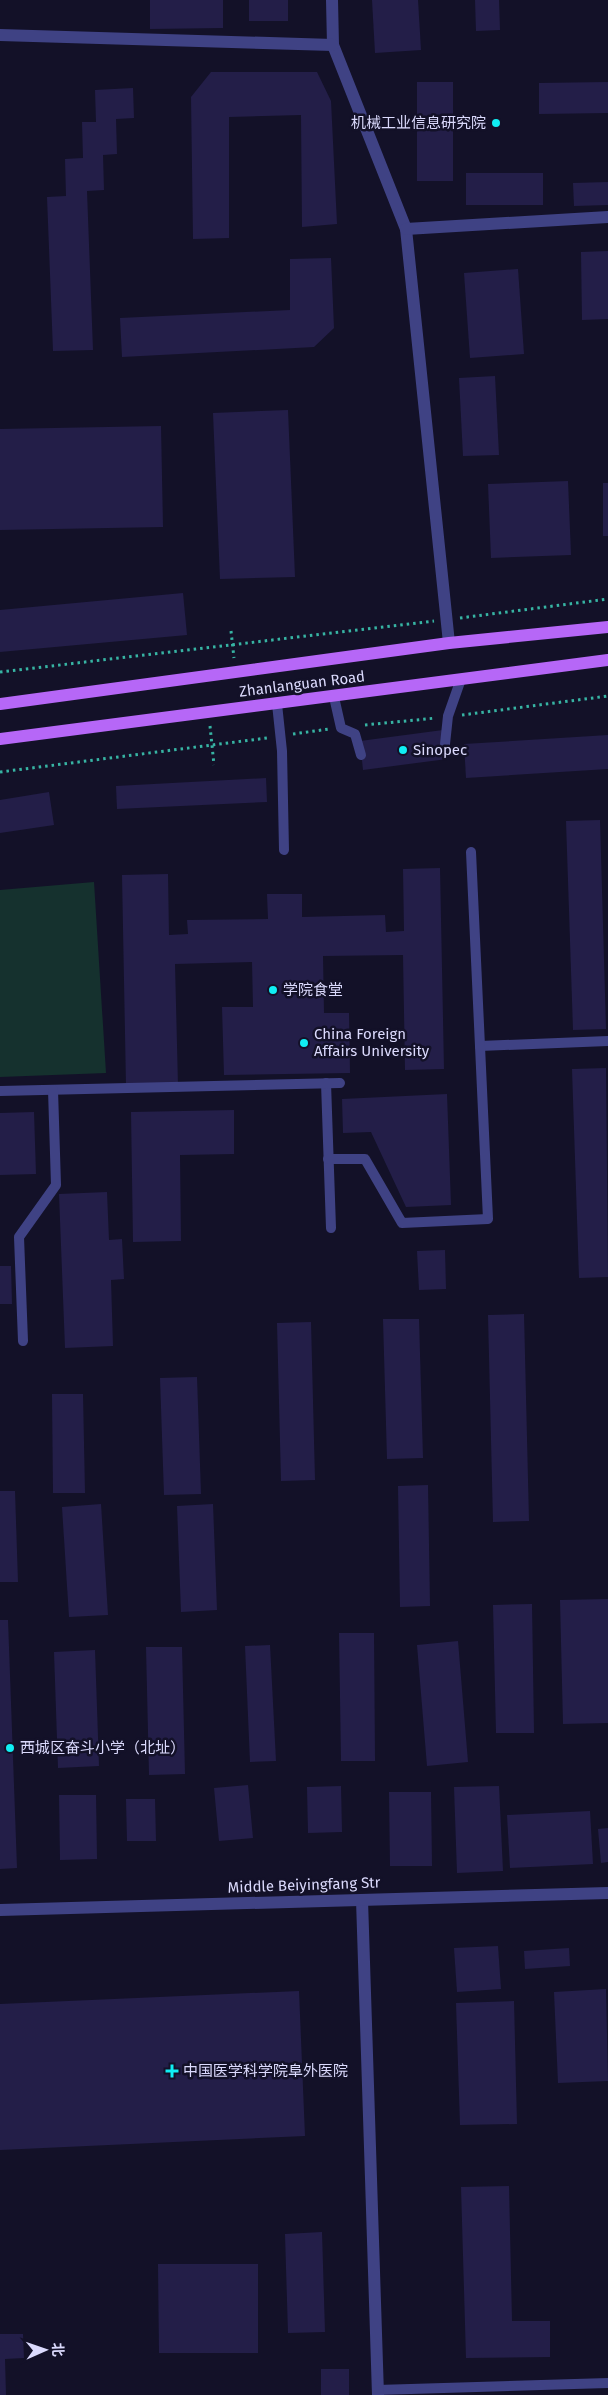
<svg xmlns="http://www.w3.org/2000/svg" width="608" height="2395" font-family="'Fira Sans','Noto Sans SC',sans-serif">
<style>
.green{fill:#15312e}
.building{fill:#231e48}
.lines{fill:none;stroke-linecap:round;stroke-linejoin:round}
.path{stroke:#37b4a3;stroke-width:3;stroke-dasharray:2.5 4;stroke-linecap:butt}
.service{stroke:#3f4284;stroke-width:10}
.minor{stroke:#3f4284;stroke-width:12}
.tertiary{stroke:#3f4284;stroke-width:12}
.primary{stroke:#b667f7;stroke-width:12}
.poi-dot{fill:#10eef3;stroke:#131128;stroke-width:2}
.labels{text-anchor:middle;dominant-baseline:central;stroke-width:5;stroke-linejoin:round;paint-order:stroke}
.poi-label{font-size:15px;fill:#dbdafd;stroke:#131128;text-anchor:start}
.street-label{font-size:15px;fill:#dbdafd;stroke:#131128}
</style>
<rect width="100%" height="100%" fill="#131128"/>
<path class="green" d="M94 882 106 1073 0 1077V890Z"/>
<g class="building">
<path d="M150 0H223V28L150 29Z"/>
<rect x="249" y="0" width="39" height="21"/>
<path d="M372 0H418L421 50 375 53Z"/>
<path d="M475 0H499L500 30 476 31Z"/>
<path d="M211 72H317L331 101 337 224 302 227 301 115 229 117V238L193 239 191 97Z"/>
<rect x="417" y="82" width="36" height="99"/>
<path d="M608 82V113L539 114V83Z"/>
<path d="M133 88 134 118 116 119 117 154 103 155 104 190 87 191 93 350 53 351 47 197 66 196 65 159 83 158 82 122H96L95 90Z"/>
<rect x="466" y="173" width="77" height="32"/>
<path d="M608 182V205L574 206 573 183Z"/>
<path d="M608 251V319L582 320 581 252Z"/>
<path d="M331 258 334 328 314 347 122 357 120 318 290 310V259Z"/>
<path d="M518 269 524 354 470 358 464 273Z"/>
<path d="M495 376 499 455 463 456 459 378Z"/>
<path d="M288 410 295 577 220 579 213 413Z"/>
<path d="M161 426 163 527 0 530V429Z"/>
<path d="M568 481 571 555 491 558 488 484Z"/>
<rect x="603" y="483" width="5" height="53"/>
<path d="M183 593 187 635 0 652V610Z"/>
<path d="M443 730 447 759 363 770 360 741Z"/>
<path d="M608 735V769L466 778 464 744Z"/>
<path d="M266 778 267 802 117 809 116 786Z"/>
<path d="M49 792 54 825 0 833V800Z"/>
<path d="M600 820 606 1029 573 1030 566 821Z"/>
<path d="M440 868 444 1069 405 1070 403 955 323 956 324 1013H349L350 1073 224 1075 222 1007H253L252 962 175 964 178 1085 126 1086 122 875 168 874 169 935 188 934 187 920 268 919 267 894H302V917L385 915 386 932 404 931 403 869Z"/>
<path d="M606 1068 608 1277 579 1278 572 1069Z"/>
<path d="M447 1094 451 1205 406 1207 371 1132 343 1133 342 1099Z"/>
<path d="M234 1110V1154L180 1155 181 1241 133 1242 131 1112Z"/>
<path d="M34 1112 36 1174 0 1175V1113Z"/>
<path d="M107 1192 109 1240 122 1239 124 1279 111 1280 113 1346 65 1348 59 1194Z"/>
<path d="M445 1250 446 1289 419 1290 417 1251Z"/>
<path d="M0 1266H11L12 1304H0Z"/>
<path d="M524 1314 529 1521 493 1522 488 1315Z"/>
<path d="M383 1319H419L423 1458 387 1459Z"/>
<path d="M311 1322 315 1480 281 1481 277 1323Z"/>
<path d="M197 1377 201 1494 164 1495 160 1378Z"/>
<path d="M52 1394H83L85 1493H53Z"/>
<path d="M428 1485 430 1606 400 1607 398 1486Z"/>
<path d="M0 1491H15L18 1582H0Z"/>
<path d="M101 1504 108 1615 69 1617 62 1507Z"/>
<path d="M213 1504 217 1610 181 1612 177 1506Z"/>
<path d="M608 1599V1723L563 1724 560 1600Z"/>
<path d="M532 1604 534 1733H496L493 1605Z"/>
<path d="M0 1620H8L17 1868 0 1869Z"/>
<path d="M339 1633H374L375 1761H341Z"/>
<path d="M458 1641 468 1762 427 1766 417 1645Z"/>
<path d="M270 1645 276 1761 250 1762 245 1646Z"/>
<path d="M146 1647H182L185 1774 149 1775Z"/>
<path d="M95 1650 99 1766 58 1768 54 1652Z"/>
<path d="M248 1785 253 1838 219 1841 214 1788Z"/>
<path d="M341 1786 342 1832 308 1833 307 1787Z"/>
<path d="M499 1786 503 1871 457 1873 454 1787Z"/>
<path d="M389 1792H431L432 1866H390Z"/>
<path d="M59 1795H96L97 1859 60 1860Z"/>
<path d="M126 1799H155L156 1841H127Z"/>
<path d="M590 1811 593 1864 510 1868 507 1815Z"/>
<path d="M608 1828V1862L601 1863 598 1829Z"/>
<path d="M498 1946 501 1989 457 1992 454 1948Z"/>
<path d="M569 1948 570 1966 525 1969 524 1951Z"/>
<path d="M606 1989 608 2081 558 2083 554 1992Z"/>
<path d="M299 1991 305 2136 0 2150V2004Z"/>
<path d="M514 2001 517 2124 460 2125 456 2003Z"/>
<path d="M509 2186 512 2321H550V2357L466 2358 461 2187Z"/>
<path d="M322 2232 325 2332 288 2333 285 2234Z"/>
<path d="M158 2264H258V2353H159Z"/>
<path d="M0 2334H23L24 2358 5 2359 6 2395H0Z"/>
<rect x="321" y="2369" width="28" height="26"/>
</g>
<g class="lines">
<g class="path">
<path d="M460 618 608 599"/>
<path d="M231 631 234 658"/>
<path d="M0 672 434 621"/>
<path d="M462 715 608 696"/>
<path d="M365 725 436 718"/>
<path d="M210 726 214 765"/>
<path d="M293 734 329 729"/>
<path d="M0 772 267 738"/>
</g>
<g class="service">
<path d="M334 697 341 728 355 734 361 755"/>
<path d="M277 704 282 751 284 850"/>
<path d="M445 744 448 716 461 679"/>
<path d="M480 1046 608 1041"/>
<path d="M326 1083 331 1228"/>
<path d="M0 1091 340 1083"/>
<path d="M328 1159H365L402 1223 488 1219 471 852"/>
<path d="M23 1341 19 1237 56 1185 53 1090"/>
<path d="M377 2390 608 2383"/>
</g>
<g class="minor">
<path d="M332 0 333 45 406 229 449 643"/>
<path d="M0 35 333 45"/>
<path d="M406 229 608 217"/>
<path d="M362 1900 378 2395"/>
</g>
<path class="tertiary" d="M0 1910 608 1893"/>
<g class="primary">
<path d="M0 704 449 643 608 627"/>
<path d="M0 739 608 660"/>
</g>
</g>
<g class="poi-dot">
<circle cx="496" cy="123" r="5"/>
<circle cx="403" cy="750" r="5"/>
<circle cx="273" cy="990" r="5"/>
<circle cx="304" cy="1043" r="5"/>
<circle cx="10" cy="1748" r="5"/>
<path d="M169.5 2063.5h5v5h5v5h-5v5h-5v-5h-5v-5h5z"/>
</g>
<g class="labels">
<g class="poi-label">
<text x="486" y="123" text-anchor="end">机械工业信息研究院</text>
<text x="413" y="750">Sinopec</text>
<text x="283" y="990">学院食堂</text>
<text x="314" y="1034">China Foreign<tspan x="314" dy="17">Affairs University</tspan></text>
<text x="20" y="1748">西城区奋斗小学（北址）</text>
<text x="183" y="2071">中国医学科学院阜外医院</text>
</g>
<g class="street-label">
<text transform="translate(302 684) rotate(-7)">Zhanlanguan Road</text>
<text transform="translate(304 1885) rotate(-2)">Middle Beiyingfang Str</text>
</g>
</g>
<g transform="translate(45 2350) rotate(88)" stroke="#131128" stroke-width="4" paint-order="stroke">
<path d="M0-4L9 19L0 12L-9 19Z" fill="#dbdafd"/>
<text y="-8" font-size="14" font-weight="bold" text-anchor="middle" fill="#dbdafd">北</text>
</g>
</svg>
